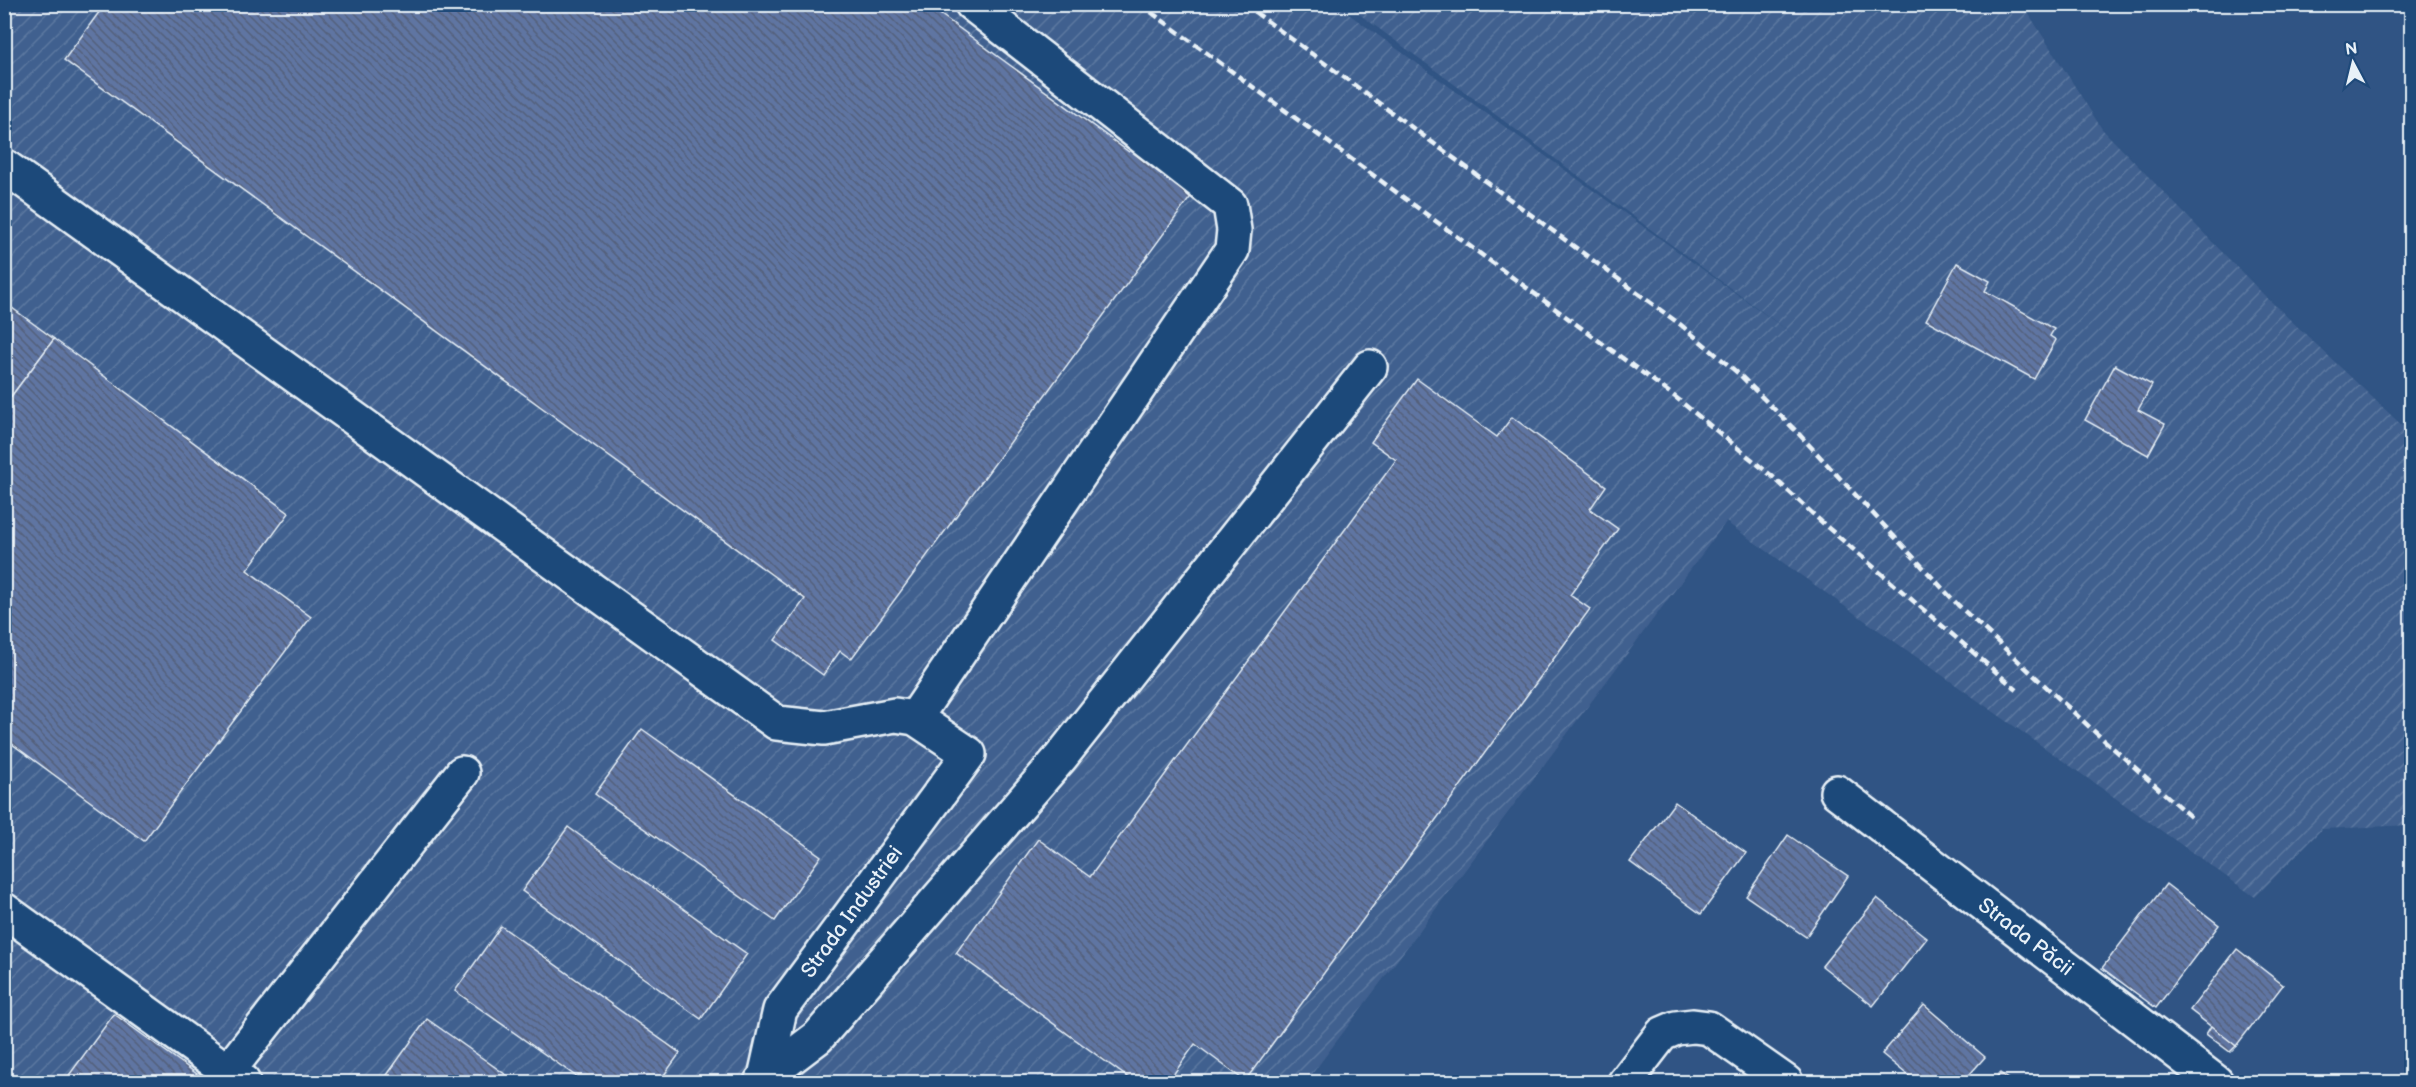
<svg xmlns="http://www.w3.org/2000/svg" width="2416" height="1087" font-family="'Balsamiq Sans',sans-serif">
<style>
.industrial{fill:url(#industrial-furrows)}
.building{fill:url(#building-back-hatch);stroke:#e8f1f8;stroke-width:1.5}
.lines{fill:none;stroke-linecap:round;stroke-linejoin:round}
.minor-casing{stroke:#e8f1f8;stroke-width:38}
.minor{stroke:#1f4a7a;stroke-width:33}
.rail{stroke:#e8f1f8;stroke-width:4.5;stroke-dasharray:9 4.5;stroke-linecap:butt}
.labels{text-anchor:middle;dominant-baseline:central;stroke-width:4.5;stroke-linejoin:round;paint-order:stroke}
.street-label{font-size:21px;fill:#e8f1f8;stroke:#1f4a7a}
</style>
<defs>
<pattern id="industrial-furrows" width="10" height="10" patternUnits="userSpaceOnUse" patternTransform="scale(1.5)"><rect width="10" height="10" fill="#41618f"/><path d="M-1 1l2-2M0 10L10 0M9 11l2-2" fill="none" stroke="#5c78a0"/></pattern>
<pattern id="building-back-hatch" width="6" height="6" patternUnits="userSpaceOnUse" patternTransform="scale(1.5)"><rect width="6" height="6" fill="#5f74a2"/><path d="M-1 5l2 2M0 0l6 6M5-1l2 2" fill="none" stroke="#54607a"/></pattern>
</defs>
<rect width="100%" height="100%" fill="#305484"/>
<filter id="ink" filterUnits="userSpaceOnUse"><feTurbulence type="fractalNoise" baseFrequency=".0167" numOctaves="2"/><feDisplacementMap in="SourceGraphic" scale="12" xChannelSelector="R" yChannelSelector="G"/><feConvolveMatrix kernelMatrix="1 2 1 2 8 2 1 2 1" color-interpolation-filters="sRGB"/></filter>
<g filter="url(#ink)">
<path class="industrial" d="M5 5H1336L1806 344 1347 5H2023L2102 129 2264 295 2411 434V825L2322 829 2255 897 1726 522 1306 1082H5Z"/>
<g class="building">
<path d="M105 4H926L1129 152 1136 142 1198 187 851 659 840 651 823 675 775 640 805 599 64 60Z"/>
<path d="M1957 263 1990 281 1985 291 2054 329 2050 336 2056 340 2034 379 1926 320Z"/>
<path d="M4 302 54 339 4 406Z"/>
<path d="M54 339 289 513 247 570 311 617 144 841 4 738V406Z"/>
<path d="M2115 365 2152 385 2138 410 2165 424 2148 455 2085 420Z"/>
<path d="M1417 379 1497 437 1512 417 1606 486 1590 509 1618 529 1570 595 1590 609 1245 1081 1195 1044 1168 1082H1134L956 953 1038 839 1090 877 1396 460 1371 442Z"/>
<path d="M642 729 821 856 775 921 595 794Z"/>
<path d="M1675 802 1746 853 1701 914 1630 862Z"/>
<path d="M568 827 747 954 701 1019 522 891Z"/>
<path d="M1788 835 1848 876 1806 937 1746 896Z"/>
<path d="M2166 884 2219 925 2156 1008 2102 968Z"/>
<path d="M1877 898 1927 938 1873 1006 1822 966Z"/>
<path d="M501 926 680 1053 659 1082H584L455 991Z"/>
<path d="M2237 949 2283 985 2236 1046 2190 1010Z"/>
<path d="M1924 1005 1985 1057 1963 1082H1916L1882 1054Z"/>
<path d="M114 1014 208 1082H64Z"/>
<path d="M427 1019 516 1082H382Z"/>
<path d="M2211 1026 2236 1046 2230 1052 2206 1034Z"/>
<path d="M2000 1073 2013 1082H1992Z"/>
</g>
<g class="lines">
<g class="minor-casing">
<g id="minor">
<path d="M4 166 777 723 824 728 895 715 915 718 969 754 780 1010 765 1077 761 1082"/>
<path d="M915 718 1232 250 1234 230 1230 205 972 4"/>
<path id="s1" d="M1837 792 2216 1082"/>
<path d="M4 910 243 1082"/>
<path d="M228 1071 462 773"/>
<path d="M765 1077 818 1037 1061 757 1370 367"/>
<path d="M1625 1082 1662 1034 1676 1028 1693 1026 1709 1028 1786 1082"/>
</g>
</g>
<use href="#minor" class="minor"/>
<g class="rail">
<path d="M1140 4 1674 396 1772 476 1826 526 2017 690"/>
<path d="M1244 4 1681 325 1739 374 1797 432 1958 605 2096 733 2194 820"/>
</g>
</g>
</g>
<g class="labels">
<g class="street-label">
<text transform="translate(852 912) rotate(-54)">Strada Industriei</text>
<text stroke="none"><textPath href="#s1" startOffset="238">Strada Păcii</textPath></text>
</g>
</g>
<rect width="2416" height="1087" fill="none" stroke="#1f4a7a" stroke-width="24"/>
<rect x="12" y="12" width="2392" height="1063" fill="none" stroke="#e8f1f8" stroke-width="2" filter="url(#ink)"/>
<g transform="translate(2353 63) rotate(353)" stroke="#1f4a7a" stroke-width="4.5" paint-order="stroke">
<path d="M0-4.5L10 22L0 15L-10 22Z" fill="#e8f1f8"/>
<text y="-9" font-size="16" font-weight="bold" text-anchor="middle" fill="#e8f1f8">N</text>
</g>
</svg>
